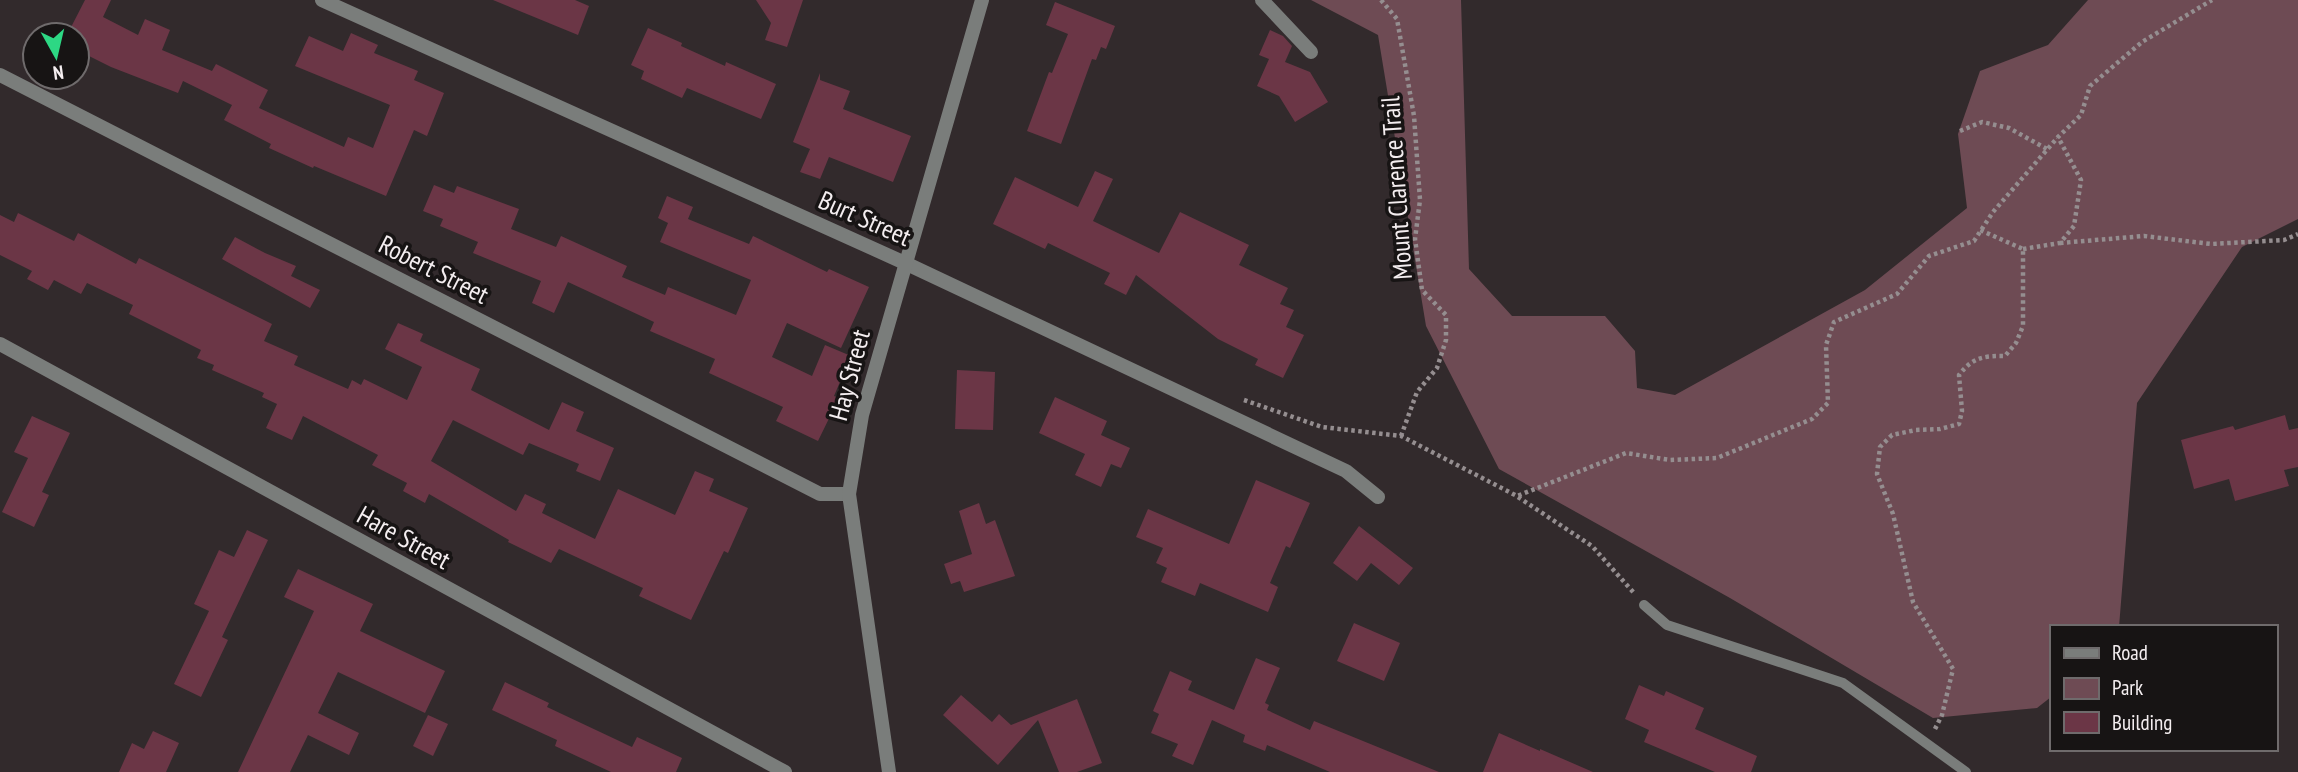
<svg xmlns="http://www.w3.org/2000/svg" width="2298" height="772" font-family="'PT Sans Narrow',sans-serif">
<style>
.green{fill:#6e4b54}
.building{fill:#6b3646}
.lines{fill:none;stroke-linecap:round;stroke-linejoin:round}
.path{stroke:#958e90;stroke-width:4.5;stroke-dasharray:3.5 3.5;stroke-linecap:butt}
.lane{stroke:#7a7d7b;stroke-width:10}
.street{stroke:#7a7d7b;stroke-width:14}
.labels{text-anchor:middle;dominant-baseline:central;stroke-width:7;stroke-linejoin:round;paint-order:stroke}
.street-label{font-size:26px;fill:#f4eef0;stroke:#171414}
</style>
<rect width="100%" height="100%" fill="#322a2c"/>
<path class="green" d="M1311 0H1461L1469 269 1512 316H1605L1635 351 1637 388 1675 395 1865 290 1967 208 1958 134 1980 71 2048 45 2088 0H2298V219L2242 247 2137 403 2119 627H2051V697L2037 708 1933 718 1730 598 1499 469 1426 326 1378 35Z"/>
<g class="building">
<path d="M85 0H111L103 17 138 35 145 19 170 30 162 50 212 71 216 64 268 90 259 108 344 147 348 137 373 148 390 105 295 66 309 36 343 51 351 33 378 45 374 53 418 71 414 80 444 93 427 136 414 130 386 196 314 166 313 168 269 148 271 144 224 120 232 105 183 81 178 93 111 67 77 50V35H67Z"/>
<path d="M493 0H575L589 6 578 35Z"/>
<path d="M756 0H803L787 47 765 40 771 23Z"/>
<path d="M1055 2 1115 26 1106 49 1101 47 1096 60 1092 59 1061 144 1027 131 1049 72 1052 73 1068 34 1046 25Z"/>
<path d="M648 28 682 43 681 46 725 66 726 62 776 84 761 119 687 88 682 98 641 79 644 71 631 65Z"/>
<path d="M1270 30 1283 36 1292 46 1285 62 1310 72 1328 102 1295 122 1279 96 1257 86 1269 59 1259 55Z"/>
<path d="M820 73V80L850 91 843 109 911 136 893 182 829 157 820 179 800 172 810 149 793 142Z"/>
<path d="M1095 171 1113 179 1093 221 1159 253 1180 212 1249 245 1239 265 1288 288 1280 304 1294 310 1286 327 1304 335 1283 378 1255 365 1258 359 1218 339 1136 275 1126 295 1104 284 1110 273 1048 243 1045 249 993 224 1015 177 1078 207Z"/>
<path d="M434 185 454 193 457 186 519 209 511 229 556 247 561 236 627 266 622 277 665 295 668 287 736 315 751 280 660 242 668 223 658 218 667 196 693 207 688 219 749 244 753 236 827 272 829 269 869 287 841 348 787 323 772 357 812 376 825 345 851 356 834 396 839 398 818 441 776 421 783 407 709 373 715 359 650 331 654 322 568 282 554 313 532 303 541 281 473 253 478 242 440 226 443 219 423 211Z"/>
<path d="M18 213 74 241 78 233 136 264 139 258 272 324 264 341 298 356 294 365 348 389 352 380 361 385 364 379 407 400 422 367 385 349 398 323 423 334 420 341 480 369 471 390 549 430 562 402 584 412 576 431 614 448 600 481 576 471 579 464 529 443 523 455 453 420 431 461 516 511 525 494 546 504 542 513 595 539 618 489 675 515 695 471 714 479 709 491 748 508 728 553 724 551 691 620 639 596 643 588 559 549 551 563 508 542 509 540 429 494 425 503 403 491 407 483 372 465 378 455 303 416 292 440 266 428 277 404 262 397 264 393 212 370 214 365 197 358 201 350 129 314 133 305 87 283 81 294 54 280 48 290 27 279 32 271 0 255V215L14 222Z"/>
<path d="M235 237 265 253 296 266 291 276 320 290 310 308 222 259Z"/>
<path d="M957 370 995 372 993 430 955 429Z"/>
<path d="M1055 397 1107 421 1101 435 1130 448 1121 468 1111 464 1101 487 1075 475 1085 454 1039 433Z"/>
<path d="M2285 415 2289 430 2298 428V467L2284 470 2289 486 2235 501 2229 479 2194 489 2181 440 2233 426 2235 430Z"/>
<path d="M32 416 70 433 42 492 49 495 34 527 2 512 28 458 14 452Z"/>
<path d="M1256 480 1310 503 1290 548 1286 546 1270 583 1278 587 1268 612 1200 583 1195 596 1161 582 1167 568 1156 563 1163 548 1136 537 1148 509 1229 544Z"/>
<path d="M979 503 986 524 995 520 1015 576 964 592 960 581 951 584 944 564 972 554 959 511Z"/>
<path d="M1359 526 1413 568 1399 585 1371 563 1357 581 1333 563Z"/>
<path d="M247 530 268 540 222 637 228 640 201 697 174 684 209 611 194 604 219 550 234 557Z"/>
<path d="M298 569 373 604 360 631 445 671 425 713 338 672 318 713 359 733 349 755 308 735 290 772H238L314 611 284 597Z"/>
<path d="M1354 623 1400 643 1384 681 1337 661Z"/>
<path d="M1256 658 1280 668 1265 703 1269 705 1267 710 1310 730 1314 721 1439 772H1330L1267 745 1265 751 1243 742 1245 735 1212 720 1193 765 1172 756 1178 744 1151 733 1159 714 1153 711 1170 671 1192 681 1188 690 1234 710Z"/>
<path d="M505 682 549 703 547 707 632 747 637 737 682 758 676 772H611L555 746 557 740 492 710Z"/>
<path d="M1639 685 1664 696 1666 691 1704 708 1695 729 1757 756 1751 772H1715L1644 742 1649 730 1625 719Z"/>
<path d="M961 695 992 722 999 714 1011 725 1077 699 1102 763 1077 772H1059L1038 720 998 765 943 715Z"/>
<path d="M428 715 448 724 433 756 413 746Z"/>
<path d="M153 731 179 743 166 772H119L132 743 144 749Z"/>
<path d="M1499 733 1540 751V749L1593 772H1483Z"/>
</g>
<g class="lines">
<g class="path">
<path d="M1381 0 1397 19 1414 116 1420 200 1415 239 1422 290 1446 315V340L1437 368 1417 392 1401 436"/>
<path d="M1960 131 1982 122 2009 128 2047 149"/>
<path d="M2060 243 2144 236 2211 244 2284 240 2298 234"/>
<path d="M2023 249 2060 243 2074 226 2081 180 2058 137"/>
<path d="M1244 400 1322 427 1401 436 1517 496 1626 453 1670 460 1717 458 1812 419 1828 403 1826 345 1834 322 1897 294 1929 256 1974 241 1993 212 2058 137 2081 115 2090 86 2142 42 2212 0"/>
<path d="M1518 497 1592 546 1634 593"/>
<path d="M1935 729 1942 715 1953 669 1913 602 1893 514 1877 474 1880 447 1892 435 1916 430 1940 429 1959 424 1962 411 1959 375C1973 357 1983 356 2005 356L2016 343 2023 326V249L1980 230"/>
</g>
<path class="lane" d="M1644 605 1667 625 1843 683 1966 772"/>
<g class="street">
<path d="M322 0 905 263 1346 471 1378 497"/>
<path d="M1262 0 1311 52"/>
<path d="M0 75 820 494H849"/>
<path d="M0 344 785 772"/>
<path d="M889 772 849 494 862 415 982 0"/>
</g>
</g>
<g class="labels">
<g class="street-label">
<text transform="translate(1396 188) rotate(-94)">Mount Clarence Trail</text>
<text transform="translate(865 218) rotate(24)">Burt Street</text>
<text transform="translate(434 269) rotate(27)">Robert Street</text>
<text transform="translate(849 375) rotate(-75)">Hay Street</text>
<text transform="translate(404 537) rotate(29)">Hare Street</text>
</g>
</g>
<rect x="2050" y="625" width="228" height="126" fill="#171414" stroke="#6f6b6c" stroke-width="2"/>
<rect x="2064" y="648" width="35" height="10" fill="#7a7d7b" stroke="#6f6b6c" stroke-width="2"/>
<text x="2112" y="660" font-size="21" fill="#f4eef0">Road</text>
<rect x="2064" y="678" width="35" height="21" fill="#6e4b54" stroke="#6f6b6c" stroke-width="2"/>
<text x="2112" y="695" font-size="21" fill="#f4eef0">Park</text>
<rect x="2064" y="712" width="35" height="21" fill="#6b3646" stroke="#6f6b6c" stroke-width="2"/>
<text x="2112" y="730" font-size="21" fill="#f4eef0">Building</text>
<g transform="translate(56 56) rotate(172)"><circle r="33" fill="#171414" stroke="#6f6b6c" stroke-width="2"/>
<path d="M0-5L12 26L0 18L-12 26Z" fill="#2dd884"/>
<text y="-10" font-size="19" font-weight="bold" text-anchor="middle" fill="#f4eef0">N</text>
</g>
</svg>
